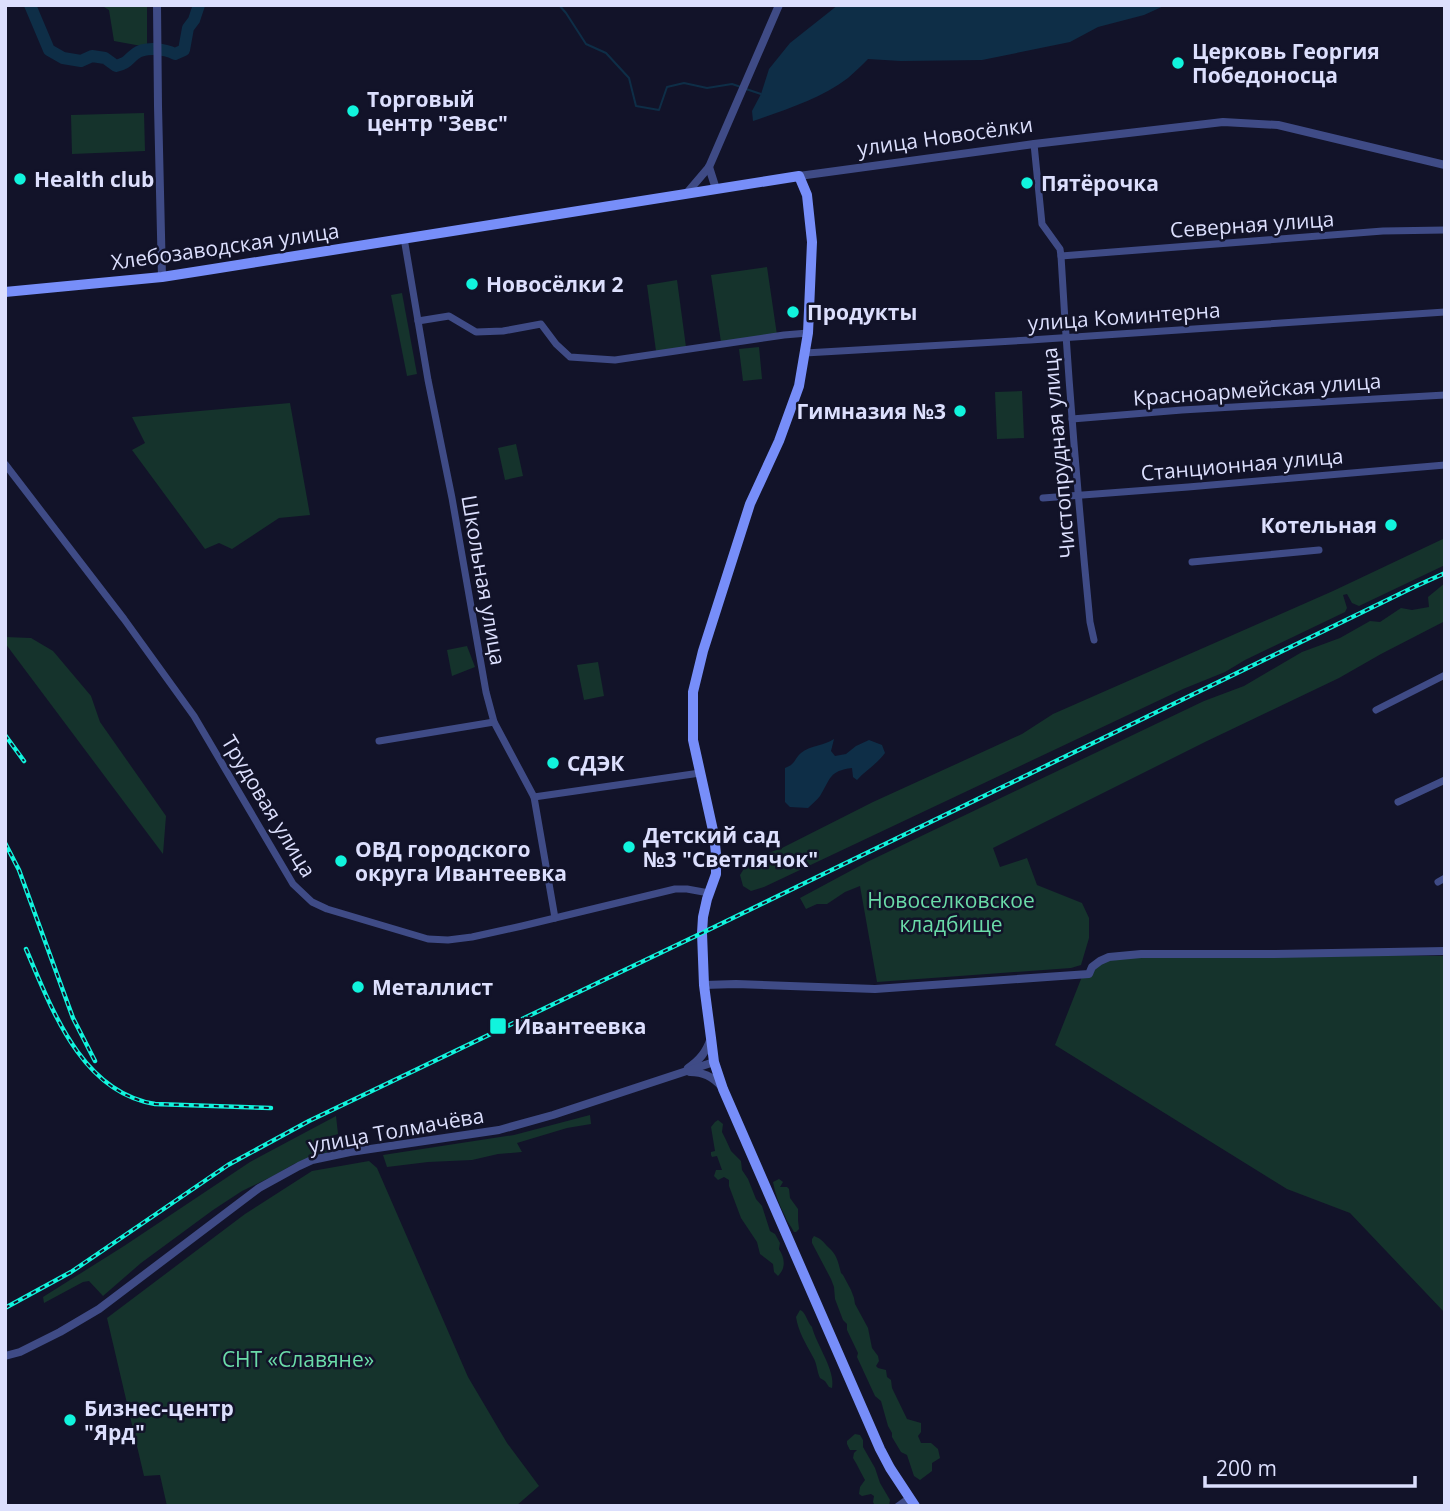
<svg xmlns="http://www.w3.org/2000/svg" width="1450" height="1511" font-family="'Open Sans',sans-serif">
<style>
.green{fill:#15332c}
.water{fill:#0e2e47}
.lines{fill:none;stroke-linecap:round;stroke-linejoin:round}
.stream{stroke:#0e2e47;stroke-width:2}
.river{stroke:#0e2e47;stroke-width:12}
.minor{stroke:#3f4b86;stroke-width:7}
.tertiary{stroke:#3f4b86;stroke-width:8}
.secondary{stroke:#778ef9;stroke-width:10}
.rail-casing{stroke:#11f4dd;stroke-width:4.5}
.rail{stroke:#121329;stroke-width:2;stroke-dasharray:5;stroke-linecap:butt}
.poi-dot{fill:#11f4dd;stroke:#121329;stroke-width:2.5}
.labels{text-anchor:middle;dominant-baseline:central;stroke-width:5;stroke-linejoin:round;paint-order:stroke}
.poi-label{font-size:21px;font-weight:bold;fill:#dcdffd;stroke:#121329;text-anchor:start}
.street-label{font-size:21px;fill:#dcdffd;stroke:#121329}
.park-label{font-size:21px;fill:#6adba8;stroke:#121329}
</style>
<rect width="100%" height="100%" fill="#121329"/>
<g class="green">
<path d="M101 5H147V47L114 41 109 10Z"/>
<path d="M144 113 145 151 72 154 71 115Z"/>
<path d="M767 267 777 335 721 342 711 275Z"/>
<path d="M677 280 686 347 656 351 647 285Z"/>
<path d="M402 293 417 374 407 376 391 295Z"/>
<path d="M759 347 762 379 743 381 739 349Z"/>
<path d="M1022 391 1024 438 997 439 995 392Z"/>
<path d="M290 403 310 515 279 518 232 549 219 543 205 549 132 450 145 443 132 417Z"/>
<path d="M516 444 523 476 505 480 498 448Z"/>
<path d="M1445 538V565L1359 606 1352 603 1347 594 1343 595 1347 608 1345 612 1245 660 1225 672 1183 689 764 887 751 891 743 886 740 875 745 867 757 857 782 848 873 802 1022 734 1053 714 1333 591Z"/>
<path d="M1445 583V621L1381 654 1339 678 1205 742 993 848 1000 867 1027 858 1037 885 1082 903 1089 918V938L1081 965 1071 968 877 982 860 886 845 892 827 904H817L806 909 800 898 867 862 1204 701 1244 686 1302 652 1340 638 1370 621 1380 622 1401 608 1412 610 1429 607 1428 597Z"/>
<path d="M5 637 31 638 53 651 91 696 100 722 166 816 163 854 5 643Z"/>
<path d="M467 646 475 667 452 676 447 650Z"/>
<path d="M598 662 604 696 584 700 577 665Z"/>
<path d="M1220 954 1445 956V1313L1350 1213 1287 1189 1055 1045 1083 974 1109 957Z"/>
<path d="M590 1115 591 1124 567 1128 517 1143 522 1152 498 1154 472 1160 428 1162 387 1167 383 1155 514 1135Z"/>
<path d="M336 1116 338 1134 332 1136 331 1151 294 1164 273 1176 242 1191 213 1210 141 1263 103 1296 89 1281 83 1282 44 1303 43 1297 124 1246 250 1162Z"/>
<path d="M718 1120 723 1124 722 1132 726 1140 731 1151 741 1161 742 1170 748 1179 756 1199 762 1206 770 1231 775 1234 780 1243 779 1249C785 1258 786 1268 778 1276L774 1272 773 1264 760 1254 757 1242 741 1218 729 1186V1180L724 1177 718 1180 714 1176 716 1170H722L717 1156 712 1157 711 1155V1152L715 1151 711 1127 715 1122Z"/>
<path d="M369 1161 377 1168 468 1377 507 1443 539 1486 516 1506H167L160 1475 144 1476 107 1318 245 1214 312 1171Z"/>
<path d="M779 1179 783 1182 780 1187H787L789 1189 790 1198 798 1209V1220L799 1229 796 1232H794C791 1226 787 1222 785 1216 779 1205 775 1193 773 1182Z"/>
<path d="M814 1236C822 1239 823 1242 828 1247 837 1255 838 1261 841 1273L843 1275 851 1290 854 1298 855 1304 868 1328 872 1348 878 1356 879 1361 876 1366 878 1368 886 1370 887 1377 891 1380 892 1388 907 1419 921 1423V1432L918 1436 921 1443H931L938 1449 940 1458 932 1463V1471L920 1480 914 1476 907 1455 901 1452 892 1437V1433L888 1426 881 1401 875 1396 857 1357 858 1353 847 1330V1324L843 1320 835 1299 834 1287 831 1279 812 1243V1239Z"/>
<path d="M800 1310C806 1312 807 1322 812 1327 816 1344 836 1371 832 1388L829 1387 825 1381 820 1378C817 1372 817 1363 813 1357 806 1344 798 1331 796 1317Z"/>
<path d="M855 1434 860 1435 863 1440V1447L875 1468 880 1483 890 1500 889 1506H875L873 1502 874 1496 871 1494 862 1496 859 1494 860 1487 865 1480C861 1473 858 1466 853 1458L854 1453 857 1450H850L847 1444V1441Z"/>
</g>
<g class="water">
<path d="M838 5H1166L1144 15 1098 27 1070 42 982 60 901 61 868 59C862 65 855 72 848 78 822 98 785 110 753 121L752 111 761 94 769 69 790 43Z"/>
<path d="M834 739 831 751 835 756 846 754 856 746 869 740 882 745 885 753C877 764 866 770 857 780L853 777 852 768C829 771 831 778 820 796 817 800 812 804 808 808L790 807 785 802V768C796 764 794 759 801 753 810 745 824 746 834 739Z"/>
</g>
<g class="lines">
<g class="stream">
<path d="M559 5 566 13 586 44 606 53 629 78 636 106 659 110 667 87 684 83 707 88 732 84 741 87"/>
<path d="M746 89 761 94"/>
</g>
<path class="river" d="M30 5 49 50 63 58 81 61 92 56 105 58 116 66C128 63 127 60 135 54 145 46 165 49 175 54L184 50 188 28 194 20 199 5"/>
<g class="minor">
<path d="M1034 144 1042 224 1060 249 1061 256C1068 378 1078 500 1090 622L1094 640"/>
<path d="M404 238 428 380 452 498 486 692 494 722 534 797 555 918"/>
<path d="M1061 256 1383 231 1445 230"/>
<path d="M418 321 449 316 476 332 503 331 541 324 556 344 570 357 615 360 784 335 808 333"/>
<path d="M805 353 1030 340 1445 312"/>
<path d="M1072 419 1182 410 1445 395"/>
<path d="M5 464 124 619 194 716 293 884 312 902 327 909 428 939 448 940 472 937 522 926 675 889H687L709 893"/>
<path d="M1043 498 1188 487 1445 465"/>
<path d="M1192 562 1319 550"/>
<path d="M1376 710 1445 675"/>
<path d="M379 741 494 722"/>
<path d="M534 797 700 773"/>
<path d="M1398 802 1445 780"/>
<path d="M1438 882 1445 878"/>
<path d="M898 1506 909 1498"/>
</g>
<g class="tertiary">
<path d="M157 5 158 106 162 277"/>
<path d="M709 167 716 189"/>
<path d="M799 176 1034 144 1223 122 1278 125 1445 165"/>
<path d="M686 194 709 167 779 5"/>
<path d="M704 985 736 984 875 989 1089 974 1092 967 1100 961 1109 957 1141 954H1275L1445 951"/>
<path d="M688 1068C700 1060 706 1052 711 1038"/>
<path d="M690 1072C703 1072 712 1076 721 1086"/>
<path d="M5 1356 20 1352 60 1332 99 1309 259 1188 299 1166 312 1160 350 1152 499 1130 553 1115 714 1062"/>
</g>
<path class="secondary" d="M5 292 162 277 213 269 799 176 807 195 812 242 808 333 799 386 779 441 750 504 703 651 693 692V740L714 835 716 854V874L707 899 703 917 702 933 704 985 711 1038 714 1062 723 1089 880 1449 890 1468 915 1506"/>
<g class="rail-casing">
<g id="rail">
<path d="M5 735 24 761"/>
<path d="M5 843 19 870 73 1018 95 1061"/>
<path d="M26 949C52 1009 81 1092 155 1104L271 1108"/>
<path d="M5 1308 71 1272 228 1165 309 1121 702 933 1414 587 1445 573"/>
</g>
</g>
<use href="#rail" class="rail"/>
</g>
<g class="poi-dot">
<circle cx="1178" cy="63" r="7"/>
<circle cx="353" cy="111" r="7"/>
<circle cx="20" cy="179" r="7"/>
<circle cx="1027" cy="183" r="7"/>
<circle cx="472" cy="284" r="7"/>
<circle cx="793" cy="312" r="7"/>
<circle cx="960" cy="411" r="7"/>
<circle cx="1391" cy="525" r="7"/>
<circle cx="553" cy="763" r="7"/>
<circle cx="629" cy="847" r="7"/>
<circle cx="341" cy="861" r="7"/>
<circle cx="358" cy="987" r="7"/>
<rect x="489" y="1017" width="18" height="18" rx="3.5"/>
<circle cx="70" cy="1420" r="7"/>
</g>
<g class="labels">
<g class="poi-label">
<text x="1192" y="51">Церковь Георгия<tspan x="1192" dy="24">Победоносца</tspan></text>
<text x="367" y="99">Торговый<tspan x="367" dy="24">центр "Зевс"</tspan></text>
<text x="34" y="179">Health club</text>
<text x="1041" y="183">Пятёрочка</text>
<text x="486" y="284">Новосёлки 2</text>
<text x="807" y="312">Продукты</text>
<text x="946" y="411" text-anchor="end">Гимназия №3</text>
<text x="1377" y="525" text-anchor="end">Котельная</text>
<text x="567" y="763">СДЭК</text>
<text x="643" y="835">Детский сад<tspan x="643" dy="24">№3 "Светлячок"</tspan></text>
<text x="355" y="849">ОВД городского<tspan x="355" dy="24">округа Ивантеевка</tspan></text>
<text x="372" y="987">Металлист</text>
<text x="514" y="1026">Ивантеевка</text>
<text x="84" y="1408">Бизнес-центр<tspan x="84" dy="24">"Ярд"</tspan></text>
</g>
<g class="street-label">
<text transform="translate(945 136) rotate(-8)">улица Новосёлки</text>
<text transform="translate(1252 224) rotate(-4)">Северная улица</text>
<text transform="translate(225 246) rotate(-8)">Хлебозаводская улица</text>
<text transform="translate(1124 316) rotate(-4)">улица Коминтерна</text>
<text transform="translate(1257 389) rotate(-4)">Красноармейская улица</text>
<text transform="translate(1058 453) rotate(-95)">Чистопрудная улица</text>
<text transform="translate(1242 464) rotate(-5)">Станционная улица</text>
<text transform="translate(484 580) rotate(80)">Школьная улица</text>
<text transform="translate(269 806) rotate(59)">Трудовая улица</text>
<text transform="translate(396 1130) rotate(-10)">улица Толмачёва</text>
</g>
<g class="park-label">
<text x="951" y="900">Новоселковское<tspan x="951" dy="24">кладбище</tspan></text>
<text x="298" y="1359">СНТ «Славяне»</text>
</g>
</g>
<rect width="1450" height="1511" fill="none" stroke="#dcdffd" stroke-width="14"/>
<path d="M1205 1476v10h210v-10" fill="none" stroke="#dcdffd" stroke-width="3.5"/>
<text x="1216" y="1476" font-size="21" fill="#dcdffd" stroke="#121329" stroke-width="5" paint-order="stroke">200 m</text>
</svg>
